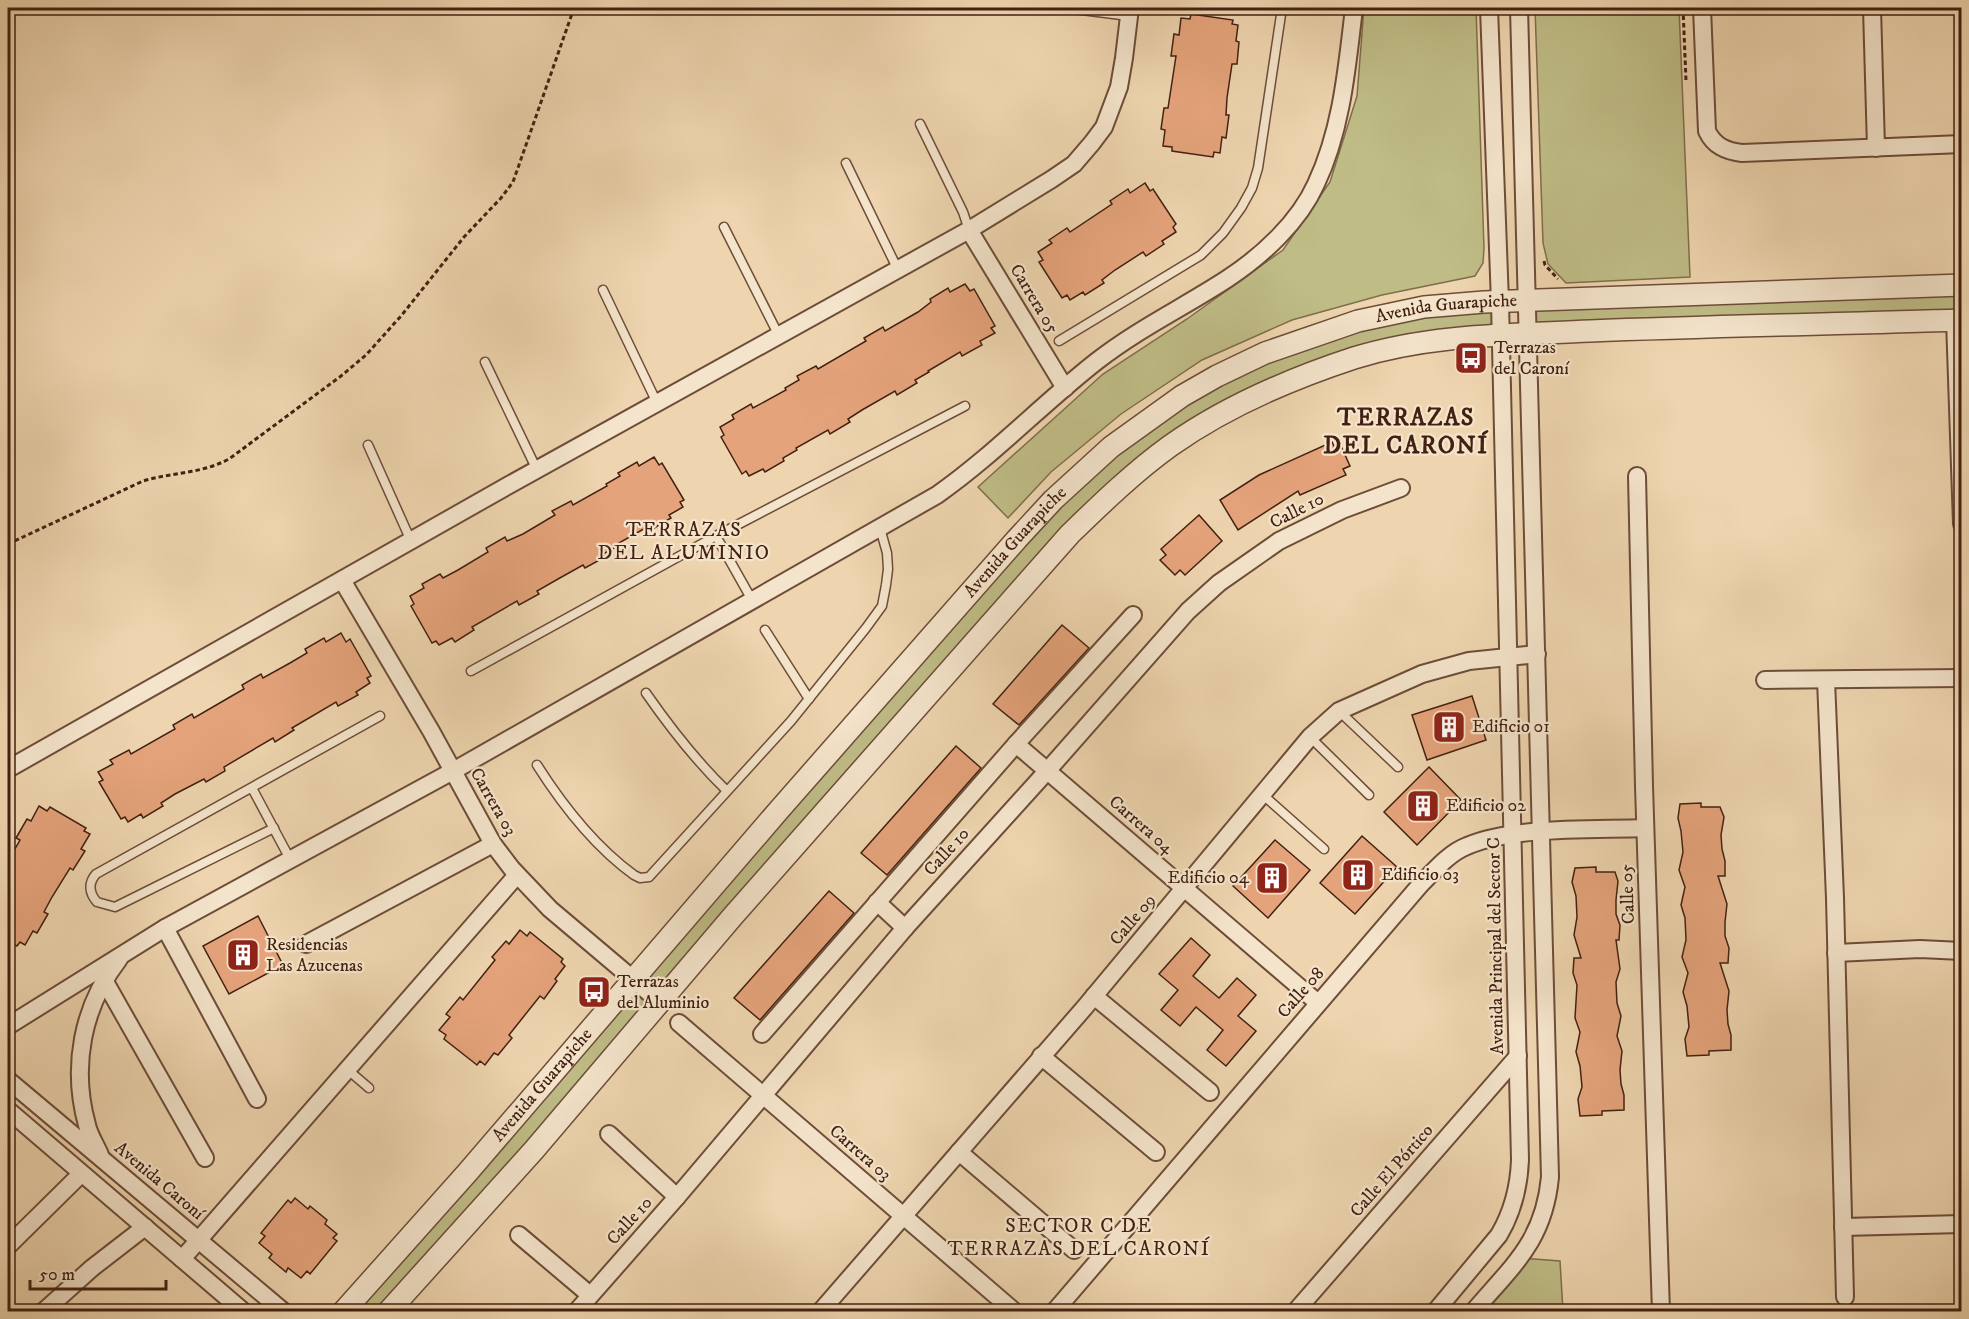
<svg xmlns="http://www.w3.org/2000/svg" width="1969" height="1319" font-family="'IM FELL DW Pica',serif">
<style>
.green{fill:#bfbc86;stroke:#806e4c;stroke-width:1.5}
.building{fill:#e5a37b;stroke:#422012;stroke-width:1.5}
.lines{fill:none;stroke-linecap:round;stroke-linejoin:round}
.service-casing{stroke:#6d4d39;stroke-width:11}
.minor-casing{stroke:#6d4d39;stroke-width:20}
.tertiary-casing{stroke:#6d4d39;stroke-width:24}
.path{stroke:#422012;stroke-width:3;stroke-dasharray:4.5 3;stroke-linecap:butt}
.service{stroke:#f4e4cb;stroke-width:8}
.minor{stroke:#f4e4cb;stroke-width:16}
.tertiary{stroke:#f4e4cb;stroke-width:21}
.labels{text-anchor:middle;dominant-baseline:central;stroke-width:4.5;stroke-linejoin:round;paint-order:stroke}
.street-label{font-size:18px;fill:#422012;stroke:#f4e4cb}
.poi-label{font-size:18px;fill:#422012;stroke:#f4e4cb;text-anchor:start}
.neighbourhood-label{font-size:20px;letter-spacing:1.5px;fill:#422012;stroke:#f4e4cb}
.district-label{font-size:24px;font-weight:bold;letter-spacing:1.5px;fill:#422012;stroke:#f4e4cb}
</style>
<rect width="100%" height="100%" fill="#eed5af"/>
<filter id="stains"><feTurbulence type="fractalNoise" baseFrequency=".00333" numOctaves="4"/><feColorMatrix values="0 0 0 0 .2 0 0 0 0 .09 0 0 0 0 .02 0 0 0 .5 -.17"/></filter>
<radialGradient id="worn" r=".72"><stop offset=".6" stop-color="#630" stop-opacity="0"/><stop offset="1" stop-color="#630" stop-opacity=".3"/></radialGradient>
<g class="green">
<path d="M1364 8H1476L1484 248 1483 263 1475 276 1382 295 1292 320 1202 360 1121 414 1051 472 1008 518 978 487 1103 374 1187 319 1283 250 1330 182 1357 96Z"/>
<path d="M1535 8H1679L1690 277 1566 283 1548 264 1543 243Z"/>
<path d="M1961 285 1962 320 1529 334 1528 301Z"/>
<path d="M1500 302 1501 335 1315 372 1145 465 388 1311 343 1312 943 622 1145 421 1317 335Z"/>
<path d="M1520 1258 1560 1261 1563 1311 1473 1312Z"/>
</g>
<g class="building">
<path d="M1191 14 1233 20 1232 24 1238 25 1236 41 1239 42 1237 64H1232L1227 98 1226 115H1229L1226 138 1222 137 1220 153 1214 152 1213 157 1172 151V147L1163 146 1165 130 1161 129 1164 108H1168L1176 56H1171L1174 34 1179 35 1181 18 1190 19Z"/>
<path d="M1145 183 1150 191 1153 189 1176 224 1173 227 1176 232 1162 241 1164 244 1146 256 1143 252 1115 270 1102 280 1104 283 1085 295 1083 292 1070 300 1067 295 1062 298 1039 262 1043 260 1038 252 1052 243 1049 240 1067 228 1070 232 1112 204 1110 201 1128 189 1130 193Z"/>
<path d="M965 284 970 291 974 289 995 326 991 328 995 333 980 341 982 345 962 356 960 352 928 371 929 372 915 380 917 383 897 395 895 391 862 410 848 419 850 422 830 434 828 430 796 448 797 450 783 458 784 461 765 472 763 469 749 476 746 471 742 474 721 437 724 435 720 427 734 419 732 415 751 404 753 408 786 390 785 388 799 380 797 376 816 366 818 369 866 341 864 338 883 327 885 331 918 312 931 302 930 299 948 288 950 292Z"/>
<path d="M1332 442 1335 448 1341 446 1350 466 1343 469 1346 475 1300 495 1298 491 1238 530 1220 500 1259 475Z"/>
<path d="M654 457 659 465 662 463 684 500 680 502 683 507 669 515 671 518 651 530 649 526 617 544 618 546 603 554 605 557 585 568 583 565 558 579 537 591 539 594 519 605 517 601 472 627 474 630 455 642 452 638 439 645 436 641 432 643 411 606 414 604 410 596 424 588 422 584 440 574 443 578 458 570 488 552 486 548 505 537 507 541 523 534 555 515 552 511 571 501 573 505 607 486 606 484 620 476 618 473 637 462 639 466Z"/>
<path d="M1199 515 1222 541 1185 575 1180 570 1175 575 1160 560 1166 555 1161 549Z"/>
<path d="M1062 625 1089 648 1019 725 993 704Z"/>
<path d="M341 633 346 642 350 639 371 676 367 678 370 683 356 692 358 695 338 706 336 702 292 728 294 730 275 742 273 738 224 767 225 771 206 782 204 779 175 794 161 803 163 806 143 818 141 814 128 822 125 817 121 819 99 782 103 780 98 772 113 764 110 760 129 750 131 754 175 729 173 725 192 714 194 718 230 697 244 689 242 685 261 674 263 678 290 663 307 653 305 649 324 638 326 642Z"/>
<path d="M1472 696 1486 740 1427 760 1412 715Z"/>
<path d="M956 746 981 768 887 875 861 853Z"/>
<path d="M1429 767 1461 800 1417 845 1384 812Z"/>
<path d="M1701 803V807H1720L1724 817 1721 835 1722 849 1725 861V876H1718L1727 904 1725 922V936L1729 948 1728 963H1720L1729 991 1727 1010 1728 1024 1731 1035V1050L1709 1051V1055L1687 1056 1685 1039 1689 1027 1687 1006 1683 992 1688 973 1682 957 1686 940 1685 918 1681 905 1685 887 1679 870 1683 852 1681 831 1678 818 1680 804Z"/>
<path d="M39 806 47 811 50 807 86 828 84 831 90 834 81 849 85 851 73 870 70 868 52 897 44 912 48 914 37 933 33 931 25 945 20 942 17 946 8 940V861L20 840 16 838 27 819 31 821Z"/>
<path d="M1362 836 1397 867 1355 914 1320 883Z"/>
<path d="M1275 840 1310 870 1268 918 1233 886Z"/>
<path d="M1596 867V872H1615L1618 881 1616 900V914L1620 925 1619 940H1616L1620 969 1616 982 1617 1003 1621 1016 1617 1036 1622 1051 1620 1070 1621 1084 1624 1095V1110L1602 1111V1115L1580 1116 1578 1099 1582 1087 1580 1066 1576 1052 1580 1032 1575 1018 1577 985 1573 973 1574 958H1581L1574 935 1577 917 1576 896 1572 882 1575 868Z"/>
<path d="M829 891 854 913 760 1020 734 998Z"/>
<path d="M258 916 283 965 229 994 203 946Z"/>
<path d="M520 930 527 936 530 932 563 959 561 962 565 966 555 979 557 981 544 999 540 996 509 1035 512 1038 498 1055 494 1053 485 1065 480 1061 477 1065 444 1039 446 1035 439 1030 450 1017 446 1014 460 997 463 1000 495 960 492 957 506 941 509 944Z"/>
<path d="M1191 938 1210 955 1193 976 1219 998 1237 978 1256 995 1238 1016 1256 1031 1226 1066 1207 1050 1223 1030 1196 1007 1180 1026 1161 1010 1178 990 1159 974Z"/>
<path d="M295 1198 308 1209 310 1206 327 1220 325 1224 337 1234 333 1238 337 1241 310 1274 307 1271 301 1278 288 1268 286 1272 269 1258 272 1254 259 1243 265 1236 261 1233 288 1200 291 1203Z"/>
</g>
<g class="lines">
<g class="service-casing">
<g id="service">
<path d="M1066 8 1129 16"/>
<path d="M920 124 963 212 969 230"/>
<path d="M846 163 898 270"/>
<path d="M724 227 779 336"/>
<path d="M603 290 657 403"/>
<path d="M1059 341 1201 255 1223 233 1241 208 1252 188 1258 168 1282 8"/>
<path d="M485 362 537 470"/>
<path d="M368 445 411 541"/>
<path d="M716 536 752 600"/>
<path d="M765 630 809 699"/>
<path d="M471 671 716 536 965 406"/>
<path d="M646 693C671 729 696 761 727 791"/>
<path d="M1339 711 1398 767"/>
<path d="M1310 737 1369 795"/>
<path d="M537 765C563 806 594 846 634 875L640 878 649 877 791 721 866 628 882 606 886 585 888 569 887 553 880 528"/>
<path d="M252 788 290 859"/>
<path d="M1262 794 1324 849"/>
<path d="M274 828 115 907 97 902C89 893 88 883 96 874L380 716"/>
<path d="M348 1070 369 1088"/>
</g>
</g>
<g class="minor-casing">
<g id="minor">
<path d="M1702 8 1707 131C1714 146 1726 151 1742 153L1962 144"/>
<path d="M1872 8 1876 148"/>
<path d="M969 230 1065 388"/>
<path d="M1955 320 1962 524"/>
<path d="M1637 476 1644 786 1661 1312"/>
<path d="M342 580 431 731 493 844 512 869 550 909 660 1002"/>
<path d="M1765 680 1962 678"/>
<path d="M1826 680 1835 898 1845 1297"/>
<path d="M1016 744 1318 1003"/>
<path d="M8 769 509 485 969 230 1052 179 1074 164 1092 143 1104 127 1119 87 1124 58 1130 8"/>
<path d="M877 902 905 928"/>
<path d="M165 928 257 1099"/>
<path d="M306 944 493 844"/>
<path d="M1836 953 1920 949 1962 951"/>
<path d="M104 980 205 1158"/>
<path d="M1094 996 1210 1092"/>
<path d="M679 1023 1015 1312"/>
<path d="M8 1026 165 928 453 771 937 495C994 455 1042 404 1097 361 1138 329 1184 307 1227 279 1262 256 1299 222 1316 184 1342 129 1347 67 1354 8"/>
<path d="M762 1034 1016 744 1133 615"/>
<path d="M1041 1056 1156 1152"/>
<path d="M8 1080 284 1312"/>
<path d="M8 1110 244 1312"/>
<path d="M609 1134 677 1197"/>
<path d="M959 1152 1074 1250"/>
<path d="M100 1155C96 1145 89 1135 87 1125 71 1067 82 1007 119 959"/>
<path d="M1843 1227 1962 1224"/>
<path d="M519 1235 590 1295"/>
<path d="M8 1246 81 1174"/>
<path d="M182 1259 517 875"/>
<path d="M43 1312 92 1268 145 1227"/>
<path d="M576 1312 677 1197 905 928 1048 770 1188 611 1219 583 1279 541 1342 510 1401 488"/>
<path d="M820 1312 1085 1007 1310 737 1339 711 1422 674 1469 661 1537 654"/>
<path d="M1054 1312 1421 884C1435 870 1449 853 1467 846 1513 826 1594 830 1645 828"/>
<path d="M1295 1312 1518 1056"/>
<path d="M1435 1312 1499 1235C1513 1211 1519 1187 1520 1160L1500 302 1489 8"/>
<path d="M1473 1312C1513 1265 1544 1241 1550 1177L1519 8"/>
</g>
</g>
<g class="tertiary-casing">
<g id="tertiary">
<path id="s1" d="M343 1312 467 1173 779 810 1017 539 1053 500 1111 447 1182 396 1217 376 1265 353 1358 321 1424 307 1484 302 1962 285"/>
<path d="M388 1312 534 1150 733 916 1070 534C1102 503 1134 472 1170 446 1225 407 1290 379 1354 358 1431 334 1511 335 1590 331 1714 326 1838 324 1962 320"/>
</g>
</g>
<g class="path">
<path d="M1683 8 1686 81"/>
<path d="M1544 261 1545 265 1558 279"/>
<path d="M8 544 143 481C173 472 201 474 229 459L341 376 366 355 401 316 464 237 501 198 513 182 574 8"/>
</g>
<use href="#service" class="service"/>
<use href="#minor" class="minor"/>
<use href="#tertiary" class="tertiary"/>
</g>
<defs>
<g id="bus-square" transform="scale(1.725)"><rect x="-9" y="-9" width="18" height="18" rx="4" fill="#8f2418" stroke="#f4e4cb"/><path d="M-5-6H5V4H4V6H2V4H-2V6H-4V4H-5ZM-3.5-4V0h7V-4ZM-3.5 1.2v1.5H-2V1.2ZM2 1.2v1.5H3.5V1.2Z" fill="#fff"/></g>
<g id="building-square" transform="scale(1.725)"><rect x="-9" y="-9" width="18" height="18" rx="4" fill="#8f2418" stroke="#f4e4cb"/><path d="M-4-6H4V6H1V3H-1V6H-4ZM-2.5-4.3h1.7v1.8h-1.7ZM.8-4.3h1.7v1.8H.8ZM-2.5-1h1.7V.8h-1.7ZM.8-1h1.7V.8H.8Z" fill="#fff"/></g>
</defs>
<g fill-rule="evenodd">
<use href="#bus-square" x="1471" y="358"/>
<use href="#building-square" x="1449" y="727"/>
<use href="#building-square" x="1423" y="806"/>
<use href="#building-square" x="1358" y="875"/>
<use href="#building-square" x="1272" y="878"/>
<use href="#building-square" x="243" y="955"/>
<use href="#bus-square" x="594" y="992"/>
</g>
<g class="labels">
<g class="street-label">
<text transform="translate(1034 299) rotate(59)">Carrera 05</text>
<text stroke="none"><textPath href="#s1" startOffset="1526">Avenida Guarapiche</textPath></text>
<text transform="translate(1297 511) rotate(-27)">Calle 10</text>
<text stroke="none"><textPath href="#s1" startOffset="1022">Avenida Guarapiche</textPath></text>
<text transform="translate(493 802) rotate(60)">Carrera 03</text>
<text transform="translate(1141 825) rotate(41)">Carrera 04</text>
<text transform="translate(947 852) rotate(-48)">Calle 10</text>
<text transform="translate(1628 894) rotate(-92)">Calle 05</text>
<text transform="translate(1133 920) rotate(-50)">Calle 09</text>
<text transform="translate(1496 946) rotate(-91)">Avenida Principal del Sector C</text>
<text transform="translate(1301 993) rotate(-49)">Calle 08</text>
<text stroke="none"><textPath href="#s1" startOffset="302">Avenida Guarapiche</textPath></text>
<text transform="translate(860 1153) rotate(41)">Carrera 03</text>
<text transform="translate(1392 1171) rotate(-49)">Calle El Pórtico</text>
<text transform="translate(159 1181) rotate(40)">Avenida Caroní</text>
<text transform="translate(630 1221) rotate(-48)">Calle 10</text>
</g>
<g class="poi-label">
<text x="1494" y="348">Terrazas<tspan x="1494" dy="21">del Caroní</tspan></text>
<text x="1472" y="727">Edificio 01</text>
<text x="1446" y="806">Edificio 02</text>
<text x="1381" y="875">Edificio 03</text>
<text x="1249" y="878" text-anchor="end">Edificio 04</text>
<text x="266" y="945">Residencias<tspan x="266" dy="21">Las Azucenas</tspan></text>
<text x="617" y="982">Terrazas<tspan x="617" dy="21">del Aluminio</tspan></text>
</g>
<g class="neighbourhood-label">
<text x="684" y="530">TERRAZAS<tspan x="684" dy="23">DEL ALUMINIO</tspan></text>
<text x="1079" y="1226">SECTOR C DE<tspan x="1079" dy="23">TERRAZAS DEL CARONÍ</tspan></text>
</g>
<g class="district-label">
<text x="1406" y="418">TERRAZAS<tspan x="1406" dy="28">DEL CARONÍ</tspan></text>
</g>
</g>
<rect width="1969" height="1319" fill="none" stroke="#eed5af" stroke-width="30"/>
<rect x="9" y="9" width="1951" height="1301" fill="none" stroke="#422012" stroke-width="3"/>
<rect x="15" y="15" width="1939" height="1289" fill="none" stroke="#422012" stroke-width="1.5"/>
<path d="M30 1280v9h136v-9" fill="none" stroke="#422012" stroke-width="3"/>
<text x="39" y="1280" font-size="18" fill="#422012" stroke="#f4e4cb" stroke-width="4.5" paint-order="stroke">50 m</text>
<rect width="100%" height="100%" filter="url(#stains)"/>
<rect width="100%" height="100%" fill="url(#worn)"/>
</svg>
